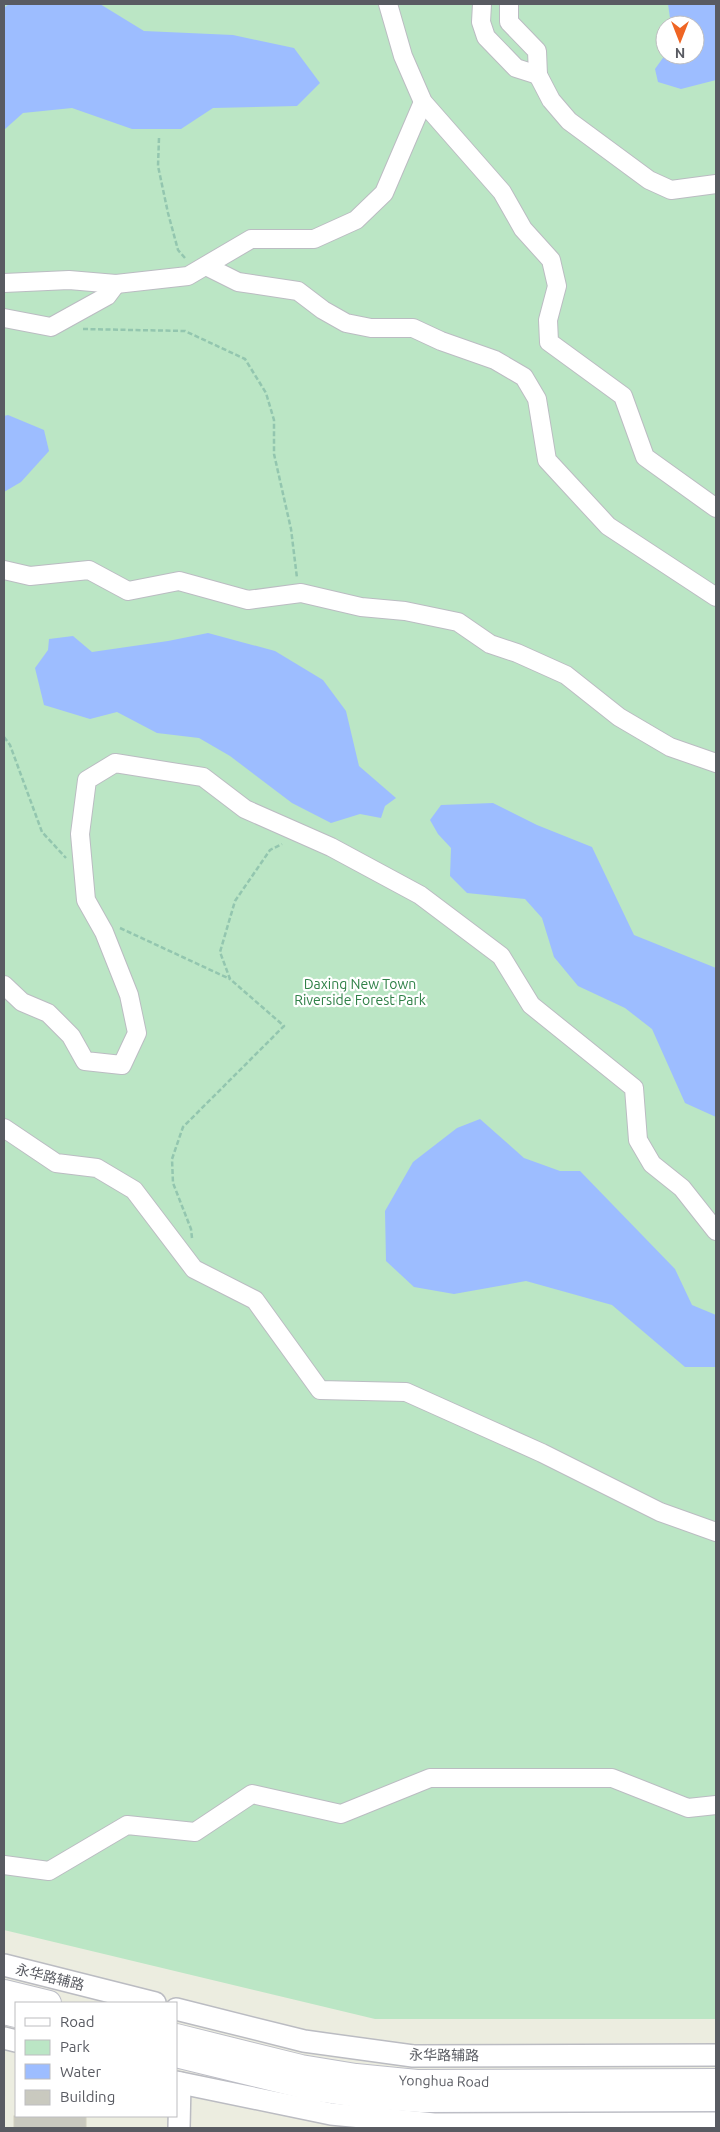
<svg xmlns="http://www.w3.org/2000/svg" width="720" height="2132" font-family="Ubuntu,'Noto Sans SC',sans-serif">
<style>
.green{fill:#bbe6c5;fill-rule:evenodd}
.water{fill:#9dbdff}
.building{fill:#c9c9bf;stroke:#d1d0be}
.lines{fill:none;stroke-linecap:round;stroke-linejoin:round}
.minor-casing{stroke:#bbbcc2;stroke-width:20}
.tertiary-casing{stroke:#bbbcc2;stroke-width:24}
.secondary-casing{stroke:#bdbec7;stroke-width:26}
.path{stroke:#93c6af;stroke-width:2.5;stroke-dasharray:5 2.5;stroke-linecap:butt}
.minor{stroke:#fff;stroke-width:18}
.tertiary{stroke:#fff;stroke-width:21}
.secondary{stroke:#fff;stroke-width:24}
.labels{text-anchor:middle;dominant-baseline:central;stroke-width:4.5;stroke-linejoin:round;paint-order:stroke}
.park-label{font-size:14px;fill:#308148;stroke:#fff}
.street-label{font-size:14px;fill:#595b62;stroke:#fff}
</style>
<rect width="100%" height="100%" fill="#ecede0"/>
<path class="green" d="M4 4H716V2019H375L4 1930ZM665 25H695V55H665Z"/>
<g class="water">
<path d="M9 4H100L144 31 233 35 294 48 320 83 297 106 213 108 181 129H132L72 108 23 113 4 130V8Z"/>
<path d="M668 4H716V80L681 89 658 82 655 69 665 55H695V25H671Z"/>
<path d="M8 415 44 430 49 451 21 482 4 492V416Z"/>
<path d="M208 633 275 651 323 680 346 711 359 766 396 798 385 806 381 818 360 814 331 823 292 803 230 756 199 738 157 733 117 712 90 719 44 705 35 668 48 650 49 639 73 636 92 652 168 641Z"/>
<path d="M493 803 537 825 592 847 634 935 716 968V1117L685 1103 652 1029 625 1008 578 986 554 957 542 918 525 899 467 893 450 876 451 848 438 834 430 820 441 805Z"/>
<path d="M480 1119 524 1158 560 1171H580L675 1269 692 1305 716 1315V1367H685L612 1305 526 1281 454 1294 414 1287 386 1261 385 1211 413 1162 457 1128Z"/>
</g>
<rect class="building" x="14" y="2116" width="72" height="12"/>
<g class="lines">
<g class="minor-casing">
<g id="minor">
<path d="M388 4 403 56 423 102 502 192 523 229 551 260 557 286 548 320 549 342 623 396 645 457 716 508"/>
<path d="M482 4 481 22 486 37 516 68 538 75"/>
<path d="M509 4V22L537 51 538 75 551 100 569 121 649 180 671 190 716 184"/>
<path d="M206 266 238 282 298 291 323 310 346 323 371 328H413L441 341 495 360 524 377 537 399 547 460 608 526 716 597"/>
<path d="M4 283 69 280 116 284 188 276 251 239H314L356 220 384 193 423 102"/>
<path d="M4 318 51 327 107 296 116 284"/>
<path d="M4 570 30 576 89 570 128 591 179 581 248 600 301 593 361 607 405 611 458 622 490 644 517 653 566 675 619 717 670 747 716 763"/>
<path d="M4 985 22 1002 48 1013 71 1036 85 1061 122 1065 137 1033 129 995 104 932 86 900 80 834 87 780 115 763 203 777 245 809 331 847 420 895 501 956 531 1005 634 1088 638 1140 652 1164 682 1188 716 1231"/>
<path d="M4 1128 56 1163 97 1168 134 1190 194 1269 255 1300 320 1390 406 1392 542 1453 660 1512 716 1532"/>
<path d="M4 1865 49 1871 127 1825 195 1832 252 1794 341 1814 430 1778H612L688 1808 716 1805"/>
</g>
</g>
<g class="tertiary-casing">
<g id="tertiary">
<path d="M4 1965 155 2003"/>
<path d="M176 2009 304 2041 413 2056 716 2055"/>
<path d="M4 2038 16 2041"/>
<path d="M176 2082 331 2114 434 2124 716 2123"/>
<path d="M179 2128 180 2083"/>
</g>
</g>
<g class="secondary-casing">
<g id="secondary">
<path d="M4 1992 49 2003"/>
<path d="M4 2012 16 2015"/>
<path d="M176 2036 301 2067 356 2076 417 2082 716 2081"/>
<path d="M176 2055 311 2088 366 2096 421 2100 716 2099"/>
</g>
</g>
<g class="path">
<path d="M159 138 158 166 168 213 178 250 185 258"/>
<path d="M83 329 185 331 245 359 266 393 274 420V454L291 529 297 578"/>
<path d="M4 737 10 745 42 832 66 858"/>
<path d="M120 928 230 979"/>
<path d="M192 1238 191 1229 173 1183 172 1159 183 1127 284 1026 230 979 220 952 235 901 270 850 282 844"/>
</g>
<use href="#minor" class="minor"/>
<use href="#tertiary" class="tertiary"/>
<use href="#secondary" class="secondary"/>
</g>
<g class="labels">
<g class="park-label">
<text x="360" y="984">Daxing New Town<tspan x="360" dy="16">Riverside Forest Park</tspan></text>
</g>
<g class="street-label">
<text transform="translate(50 1977) rotate(14)">永华路辅路</text>
<text transform="translate(444 2055) rotate(1)">永华路辅路</text>
<text transform="translate(444 2081) rotate(1)">Yonghua Road</text>
</g>
</g>
<rect width="720" height="2132" fill="none" stroke="#595b62" stroke-width="10"/>
<rect x="15" y="2002" width="162" height="115" fill="#ffffff" stroke="#bdbdc0"/>
<rect x="25" y="2018" width="25" height="8" fill="#ffffff" stroke="#bdbdc0"/>
<text x="60" y="2027" font-size="15" fill="#595b62">Road</text>
<rect x="25" y="2040" width="25" height="15" fill="#bbe6c5" stroke="#bdbdc0"/>
<text x="60" y="2052" font-size="15" fill="#595b62">Park</text>
<rect x="25" y="2064" width="25" height="15" fill="#9dbdff" stroke="#bdbdc0"/>
<text x="60" y="2077" font-size="15" fill="#595b62">Water</text>
<rect x="25" y="2090" width="25" height="15" fill="#c9c9bf" stroke="#bdbdc0"/>
<text x="60" y="2102" font-size="15" fill="#595b62">Building</text>
<g transform="translate(680 40) rotate(180)"><circle r="24" fill="#ffffff" stroke="#bdbdc0"/>
<path d="M0-4L9 19L0 12L-9 19Z" fill="#ef6524"/>
<text y="-8" font-size="14" font-weight="bold" text-anchor="middle" fill="#595b62">N</text>
</g>
</svg>
